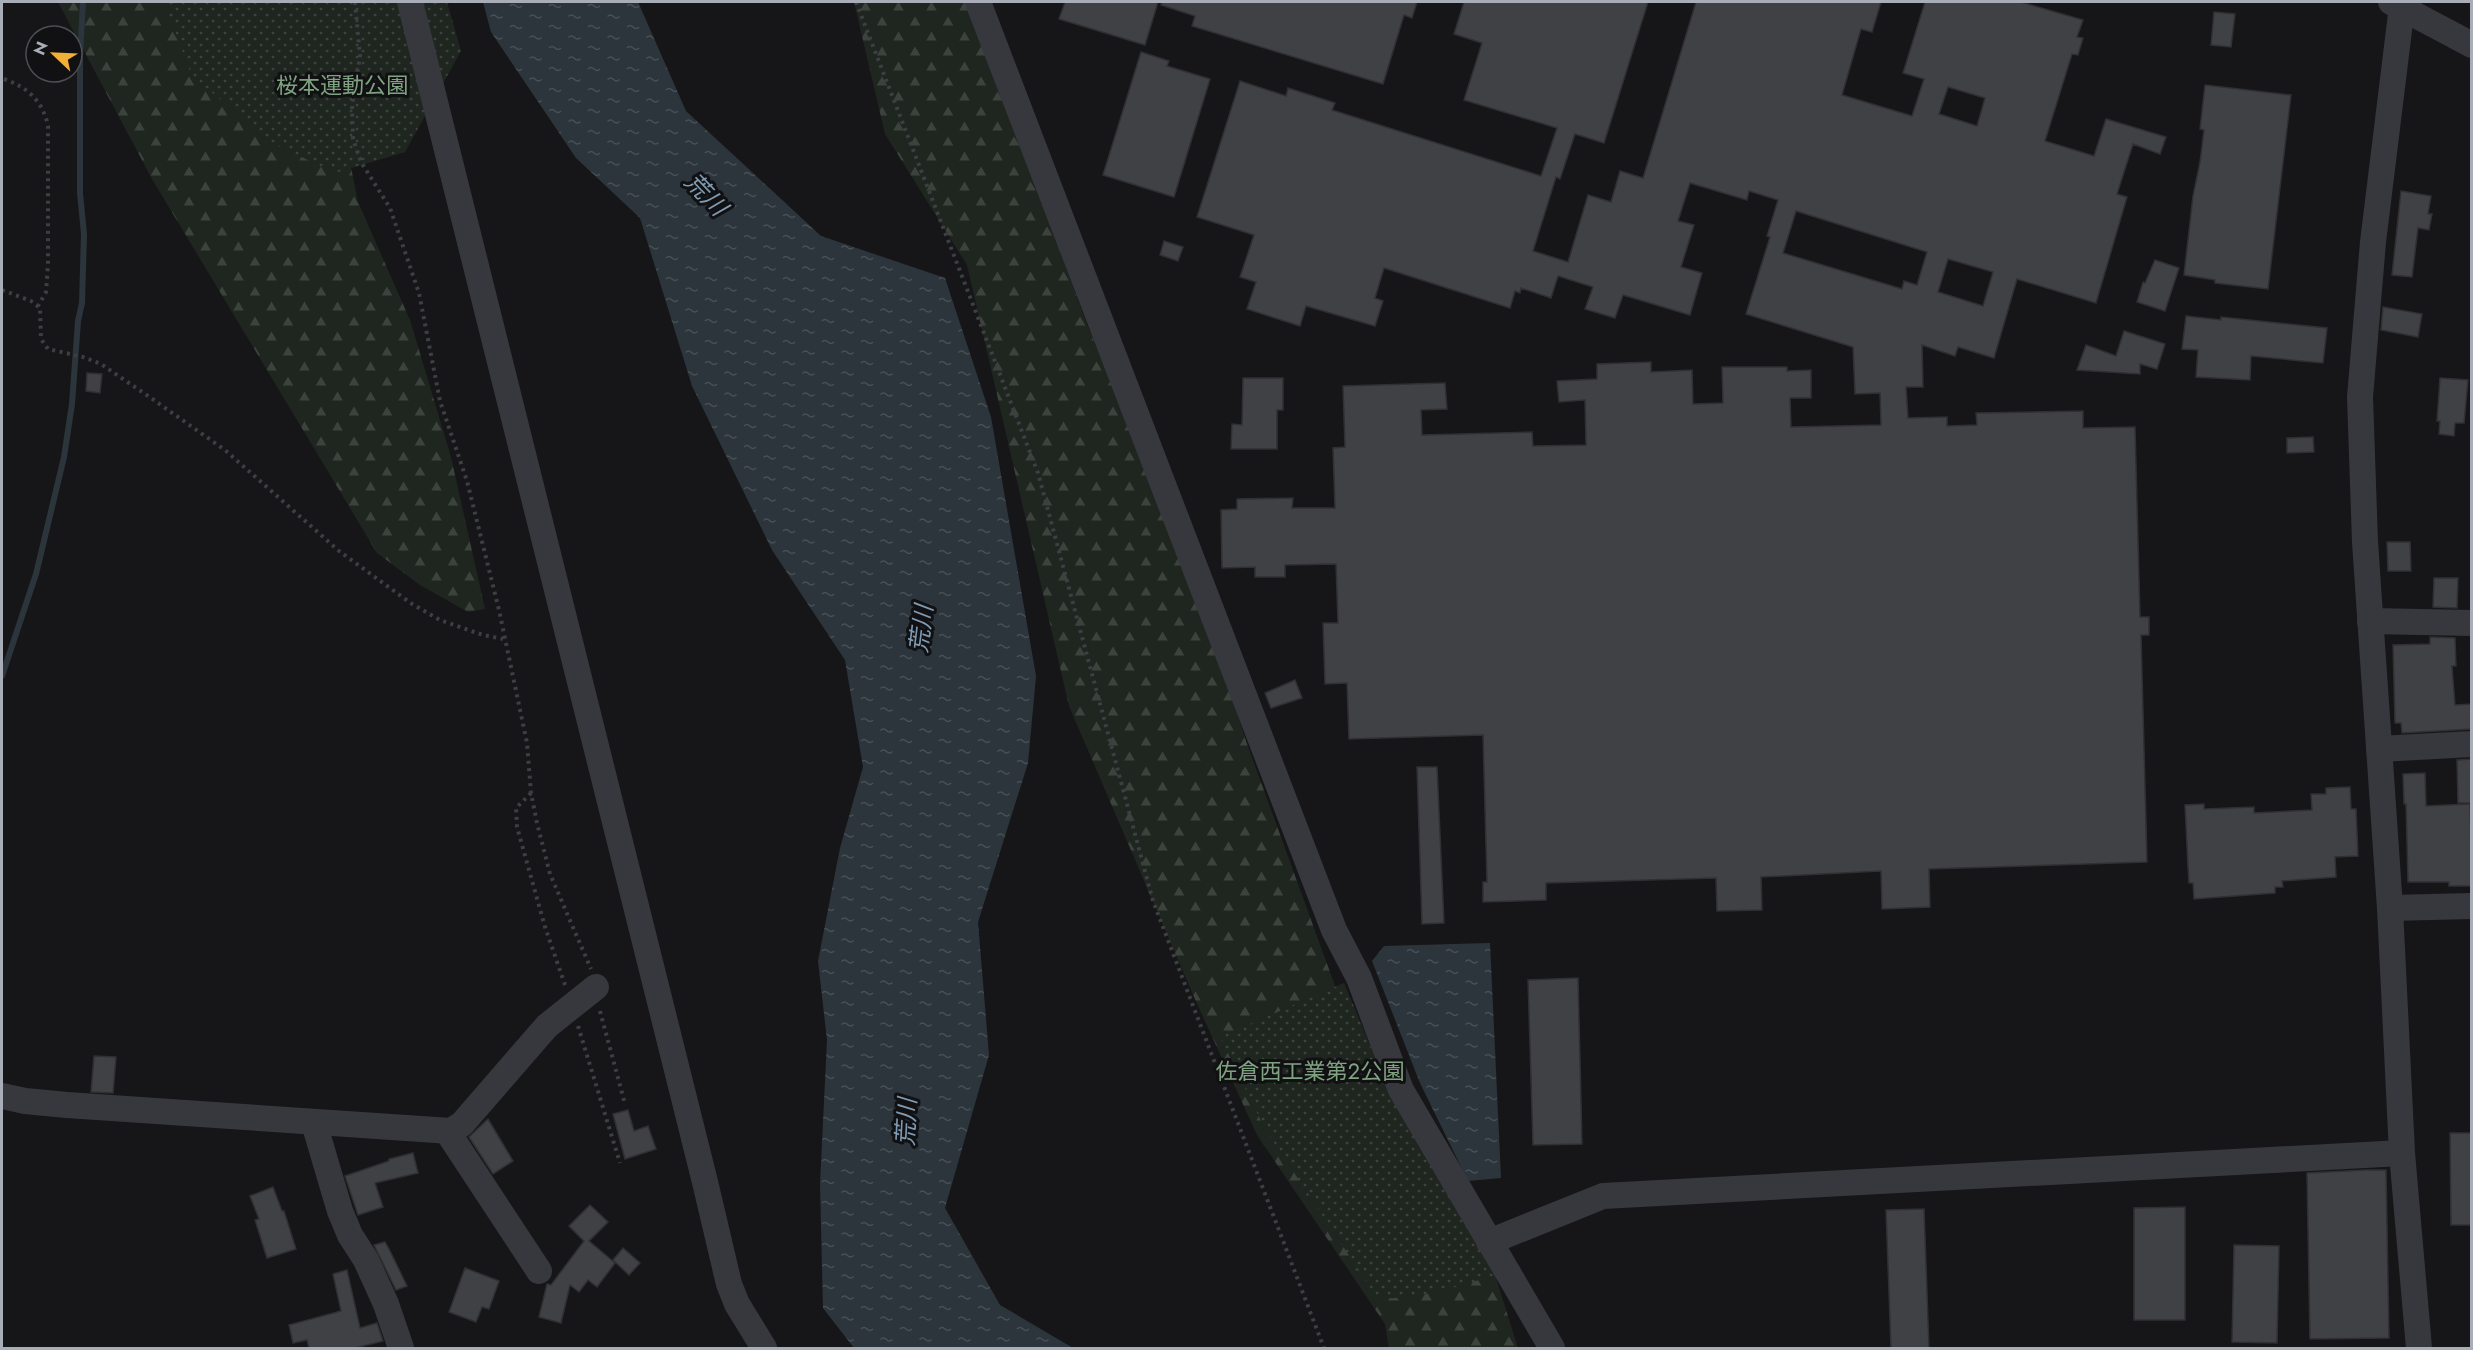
<svg xmlns="http://www.w3.org/2000/svg" width="2473" height="1350" font-family="Jost,'Noto Sans JP',sans-serif">
<style>
.forest{fill:url(#forest-firs)}
.park{fill:url(#park-dots)}
.water{fill:url(#water-ripples)}
.lines{fill:none;stroke-linecap:round;stroke-linejoin:round}
.stream{stroke:#2c353c;stroke-width:6}
.building{fill:#404145;stroke:#303034;stroke-width:1.5;fill-rule:evenodd}
.path{stroke:#3d3f44;stroke-width:4;stroke-dasharray:3 4.5;stroke-linecap:butt}
.minor{stroke:#37383d;stroke-width:26}
.labels{text-anchor:middle;dominant-baseline:central;stroke-width:6;stroke-linejoin:round;paint-order:stroke}
.park-label{font-size:22px;fill:#7fa381;stroke:#111113}
.water-label{font-size:24px;font-style:italic;fill:#7f9bb3;stroke:#111113}
</style>
<defs>
<pattern id="forest-firs" width="22" height="20" patternUnits="userSpaceOnUse" patternTransform="scale(1.5)"><rect width="22" height="20" fill="#1e261f"/><path d="M5 1l3.5 6h-7zM16 11l3.5 6h-7z" fill="#3c433d"/></pattern>
<pattern id="park-dots" width="8" height="8" patternUnits="userSpaceOnUse" patternTransform="scale(1.5)"><rect width="8" height="8" fill="#1e261f"/><path d="M2 2h.1M6 6h.1" fill="none" stroke="#3c433d" stroke-width="1.8" stroke-linecap="round"/></pattern>
<pattern id="water-ripples" width="26" height="14" patternUnits="userSpaceOnUse" patternTransform="scale(1.5)"><rect width="26" height="14" fill="#2c353c"/><path d="M2 4q2-2 4 0t4 0M15 11q2-2 4 0t4 0" fill="none" stroke="#485056"/></pattern>
</defs>
<rect width="100%" height="100%" fill="#161618"/>
<g class="forest">
<path d="M58 2H222L333 78 358 202 410 320 451 457 485 609 468 612 420 585 377 553 152 179Z"/>
<path d="M854 2H971L1005 102 1086 322 1191 570 1246 741 1342 1005 1495 1275 1518 1348H1389L1385 1324 1257 1135 1194 997 1069 706 967 265 885 134Z"/>
</g>
<g class="park">
<path d="M164 2H447L461 51 405 152 335 173 274 144 192 76Z"/>
<path d="M1344 983 1378 1064 1495 1275C1465 1284 1405 1305 1376 1296L1265 1129 1220 1037Z"/>
</g>
<g class="water">
<path d="M483 2H638L686 111 821 236 945 278 991 417 1036 676 1028 763 978 922 989 1055 945 1208 1000 1305 1073 1348H854L823 1308 820 1184 827 1040 818 961 840 848 863 767 845 660 772 550 692 386 640 218 576 158 491 32Z"/>
<path d="M1490 943 1501 1178 1468 1181 1420 1083 1372 961 1384 946Z"/>
</g>
<g class="lines">
<path class="stream" d="M2 676 36 574 64 457 72 404 78 321 82 303 84 234 80 193V56L83 2"/>
</g>
<g class="building">
<path d="M1065 2H1158L1145 45 1059 19Z"/>
<path d="M1162 2H1417L1412 18 1404 15 1383 84 1192 26 1195 16 1161 5Z"/>
<path d="M1464 2H1648L1604 143 1575 134 1560 179 1556 177 1533 251 1568 262 1588 195 1611 202 1620 171 1643 178 1696 2H1881L1872 32 1861 29 1842 95 1912 116 1924 79 1903 73 1925 2H2021L2083 20 2077 37 2083 38 2078 55 2072 54 2045 141 2094 156 2106 119 2166 137 2160 154 2133 144 2117 194 2127 197 2096 303 2017 279 1994 358 1958 347 1955 356 1922 345 1923 387H1906L1908 418 1947 417V426L1977 425 1976 413 2083 411V428L2135 427 2140 617H2149V635H2141L2147 862 1929 869 1930 907 1882 909 1881 871 1761 877 1762 910 1717 911 1716 878 1546 883V900L1483 902V882H1487L1483 735 1349 739 1347 683 1325 684 1323 623H1338L1336 564 1285 565V577H1255V567L1222 568 1221 510 1237 509V499L1293 498 1292 508H1335L1333 448 1345 447 1343 386 1445 383 1447 409 1421 410 1422 435 1532 432 1533 446 1586 445 1585 400 1559 402 1557 381 1597 379V364L1651 362V372L1692 370 1693 404 1723 403 1722 367H1787V371L1811 370V398H1790L1791 427 1881 425 1880 393 1855 394 1853 347 1746 314 1770 237 1767 236 1778 200 1749 191 1747 200 1690 183 1678 221 1694 225 1681 267 1702 273 1690 315 1623 295 1615 318 1585 309 1593 287 1558 276 1551 298 1521 288 1520 293 1515 291 1510 308 1384 268 1375 298 1383 301 1375 326 1306 306 1300 326 1247 309 1256 282 1240 277 1254 235 1197 217 1240 81 1286 96 1288 88 1335 103 1332 110 1541 176 1557 128 1464 100 1482 43 1454 34ZM1948 87 1985 98 1977 126 1939 114ZM1796 211 1927 252 1917 285 1904 281 1902 289 1783 253ZM1948 259 1993 272 1983 306 1938 292Z"/>
<path d="M2214 12 2235 14 2231 47 2211 45Z"/>
<path d="M1141 52 1169 61 1167 66 1210 79 1174 197 1103 175Z"/>
<path d="M2205 85 2291 95 2268 289 2215 283V280L2184 275 2193 196 2200 162 2204 130 2200 129Z"/>
<path d="M2401 191 2431 196 2428 214H2432L2429 230 2418 228 2412 277 2392 275Z"/>
<path d="M1164 241 1183 247 1178 261 1160 255Z"/>
<path d="M2155 260 2179 268 2165 311 2137 302 2143 282 2145 283Z"/>
<path d="M2383 307 2422 314 2418 337 2381 330Z"/>
<path d="M2186 316 2221 320V317L2327 328 2323 363 2251 356 2250 380 2196 377 2198 350 2182 349Z"/>
<path d="M2124 331 2165 344 2157 369 2140 364V374L2077 370 2086 345 2116 356Z"/>
<path d="M87 373 102 374 100 393 86 391Z"/>
<path d="M1243 378H1283V410H1277V449H1231L1232 424 1242 425Z"/>
<path d="M2440 378 2468 380 2464 423H2455L2454 436 2439 434 2440 421H2437Z"/>
<path d="M2313 437 2314 452 2287 453V438Z"/>
<path d="M2387 542H2410L2411 571H2388Z"/>
<path d="M2434 578H2458L2457 608 2433 607Z"/>
<path d="M2430 637 2455 638 2456 666H2452L2455 705 2472 704V729L2402 733 2401 723H2395L2393 645 2430 644Z"/>
<path d="M1295 680 1302 698 1271 708 1265 693Z"/>
<path d="M2472 759V803H2458L2457 760Z"/>
<path d="M1417 767H1437L1444 923 1422 924Z"/>
<path d="M2425 773 2426 806 2470 804 2472 886H2449V882H2408L2406 804H2404L2403 774Z"/>
<path d="M2350 787 2351 809H2356L2358 856 2335 857 2336 877 2282 881 2283 887H2275V893L2194 899 2193 883H2189L2188 867 2185 805 2204 804V809L2254 807V813L2312 810 2311 794H2326V788Z"/>
<path d="M1578 978 1582 1144 1533 1145 1528 980Z"/>
<path d="M94 1056 116 1057 113 1093 91 1092Z"/>
<path d="M628 1110 634 1131 648 1126 656 1149 625 1159 613 1114Z"/>
<path d="M488 1119 513 1161 493 1174 469 1137Z"/>
<path d="M2450 1133H2472V1225H2451Z"/>
<path d="M413 1153 418 1173 375 1183 383 1207 358 1215 345 1176 389 1161V1159Z"/>
<path d="M2366 1170H2386L2389 1338 2310 1339 2307 1173Z"/>
<path d="M273 1187 282 1211H284L296 1249 267 1258 255 1220 259 1219 250 1196Z"/>
<path d="M590 1205 608 1222 589 1241 615 1263 597 1287 588 1280 579 1292 570 1285 561 1323 539 1317 547 1284 551 1285 584 1241 569 1226Z"/>
<path d="M2185 1207V1320H2134V1208Z"/>
<path d="M1924 1209 1929 1348H1891L1886 1210Z"/>
<path d="M385 1242 389 1249 407 1286 396 1290 374 1245Z"/>
<path d="M2234 1245 2279 1246 2277 1343 2232 1342Z"/>
<path d="M623 1248 640 1263 629 1275 613 1260Z"/>
<path d="M465 1268 499 1281 489 1309 482 1307 476 1322 449 1312Z"/>
<path d="M347 1270 360 1328 377 1323 383 1341 355 1348H309L307 1340 293 1343 289 1325 341 1311 333 1274Z"/>
</g>
<g class="lines">
<g class="path">
<path d="M355 2 360 56 352 105 353 139 361 162 390 208 419 293 440 401 467 481 499 610 527 743 531 793 537 823 550 874 591 969"/>
<path d="M856 2 1038 473 1153 901 1324 1348"/>
<path d="M4 79C27 87 43 101 48 126V264L46 292 38 306"/>
<path d="M2 290 31 301 40 308 41 339 48 349 83 357 101 364 151 398 225 450 339 551 412 604 440 620 483 635 503 639"/>
<path d="M531 793 516 808 517 827 545 927 565 985"/>
<path d="M600 1011 625 1104"/>
<path d="M578 1026 620 1163"/>
</g>
<g class="minor">
<path d="M410 2 705 1182 729 1284 737 1304 764 1348"/>
<path d="M978 2 1334 930 1359 978 1401 1090 1552 1348"/>
<path d="M2391 2 2472 45"/>
<path d="M2409 2 2402 6 2373 242 2360 397 2365 542 2390 908 2402 1153 2419 1348"/>
<path d="M2370 621 2472 623"/>
<path d="M2379 749 2472 744"/>
<path d="M2390 908 2472 906"/>
<path d="M2 1096 25 1101 67 1105 451 1131 462 1124 547 1026 596 987"/>
<path d="M314 1123 340 1211 350 1235 366 1260 386 1304 401 1348"/>
<path d="M447 1131 539 1271"/>
<path d="M1489 1242 1603 1196 2402 1153"/>
</g>
</g>
<g class="labels">
<g class="park-label">
<text x="342" y="85">桜本運動公園</text>
<text x="1310" y="1071">佐倉西工業第２公園</text>
</g>
<g class="water-label">
<text transform="translate(706 194) rotate(46)">荒川</text>
<text transform="translate(921 629) rotate(-83)">荒川</text>
<text transform="translate(906 1122) rotate(-87)">荒川</text>
</g>
</g>
<rect width="2473" height="1350" fill="none" stroke="#a8adb8" stroke-width="6"/>
<g transform="translate(54 54) rotate(293)"><circle r="28" fill="#111113" stroke="#4d4f55" stroke-width="1.5"/>
<path d="M0-4.5L10 22L0 15L-10 22Z" fill="#f2b134"/>
<text y="-9" font-size="16" font-weight="bold" text-anchor="middle" fill="#a8adb8">N</text>
</g>
</svg>
